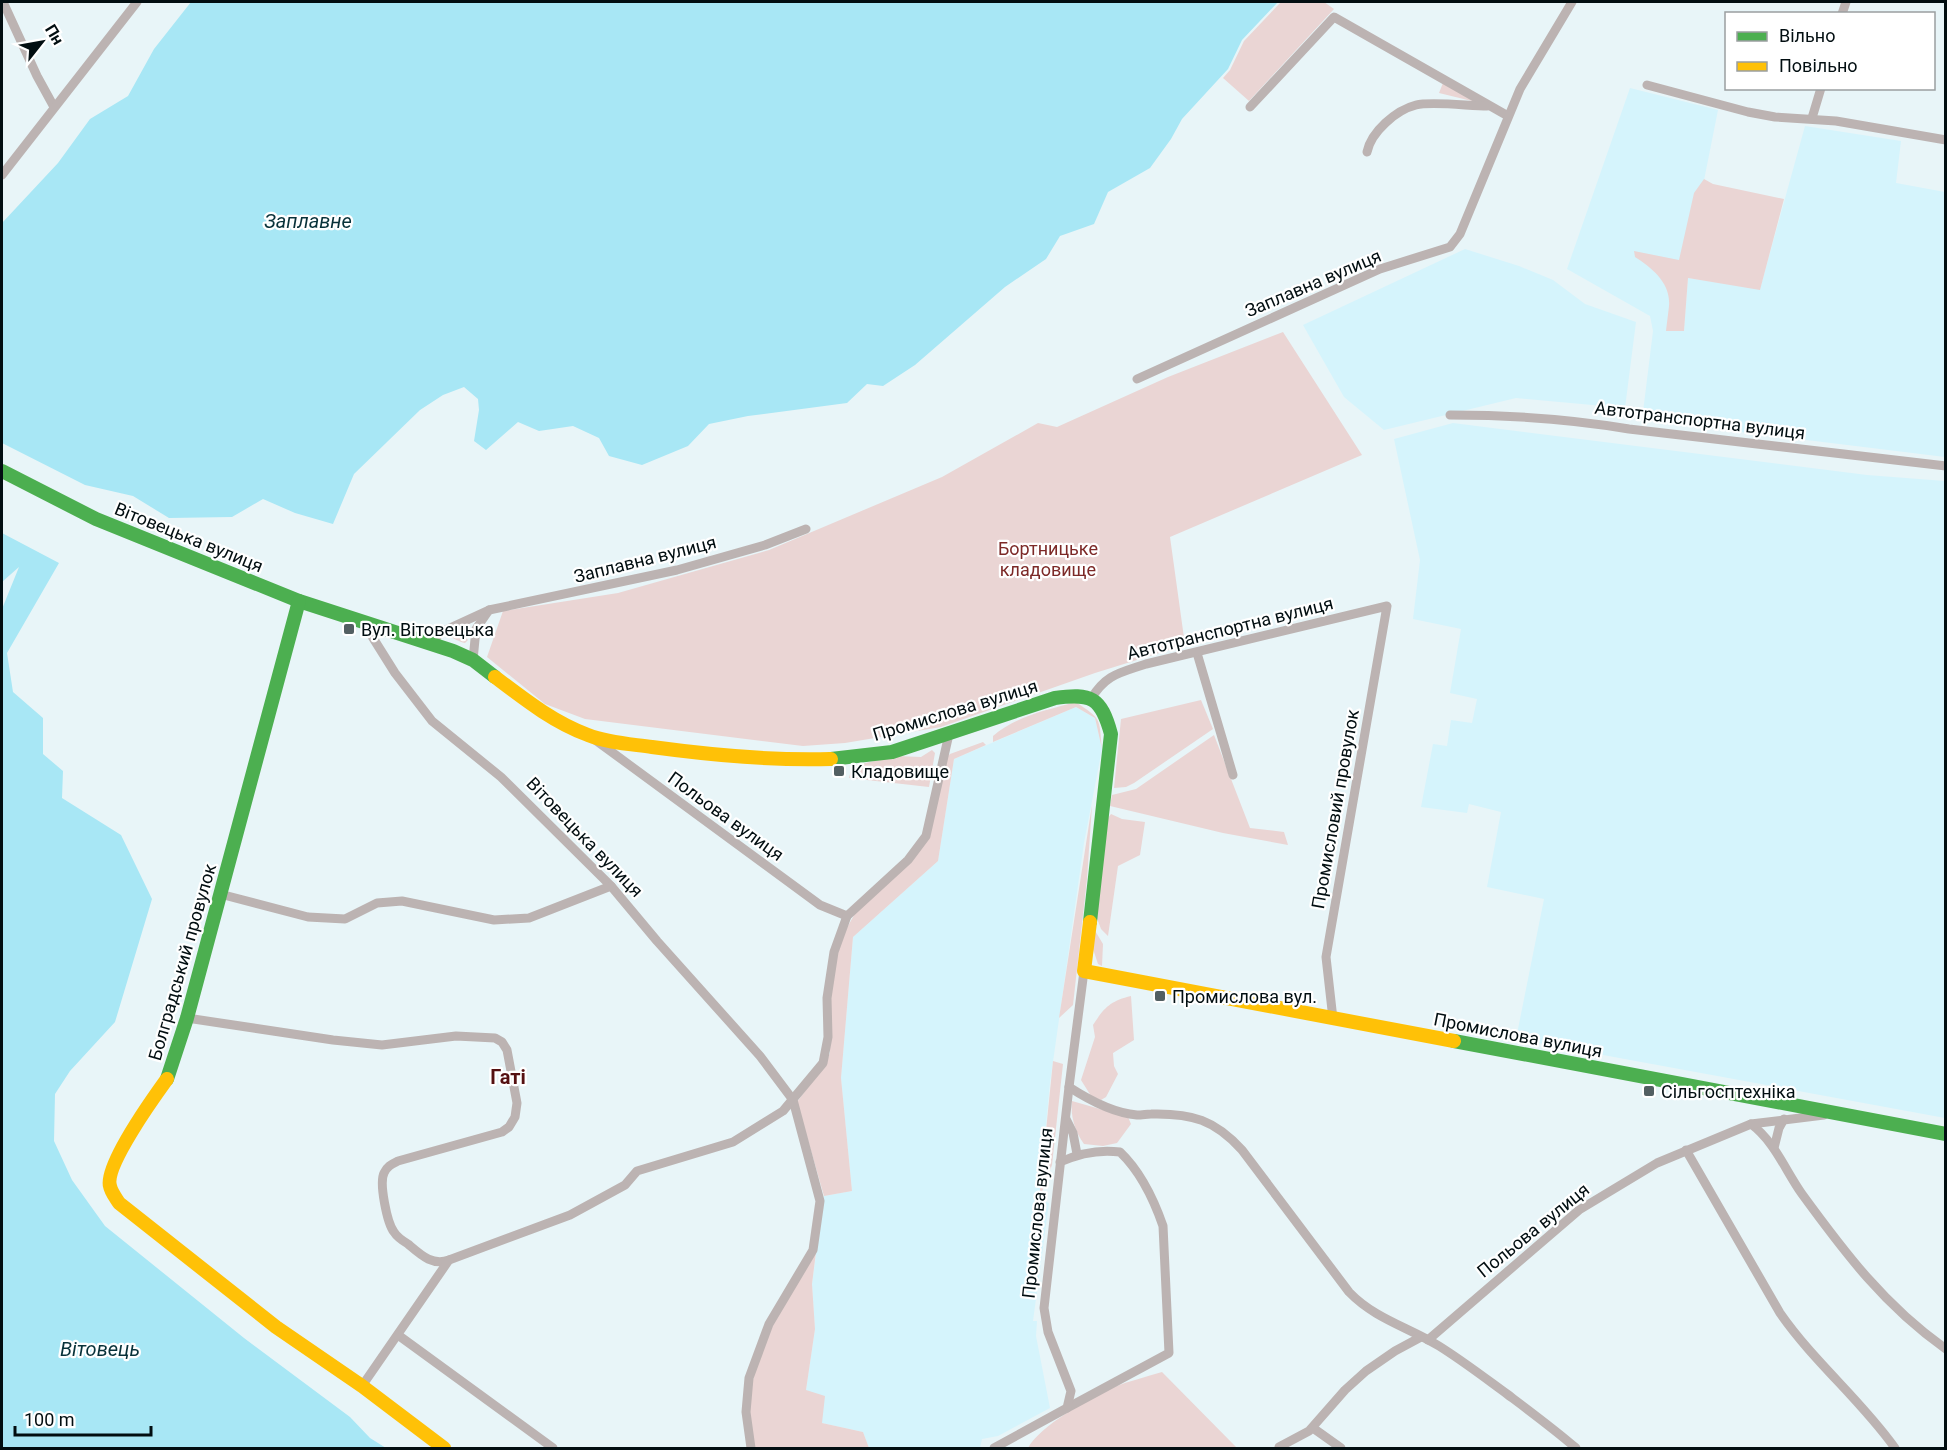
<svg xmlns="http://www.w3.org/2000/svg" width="1947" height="1450" font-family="Roboto,sans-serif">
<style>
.built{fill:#d5f4fc}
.green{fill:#ead5d4}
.water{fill:#a8e7f5}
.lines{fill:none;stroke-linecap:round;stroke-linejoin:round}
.street{stroke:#bcb3b2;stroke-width:9}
.fast{stroke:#4caf50;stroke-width:14}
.slow{stroke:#ffc107;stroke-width:14}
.poi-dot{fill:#525f62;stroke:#fff;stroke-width:2}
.labels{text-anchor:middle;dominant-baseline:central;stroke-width:4.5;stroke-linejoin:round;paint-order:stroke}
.street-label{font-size:18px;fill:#020e11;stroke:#fff}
.park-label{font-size:18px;fill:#7c2927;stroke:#fff}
.poi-label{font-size:18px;fill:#020e11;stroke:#fff;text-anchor:start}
.water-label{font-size:20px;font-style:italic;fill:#08323a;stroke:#fff}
.neighbourhood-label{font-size:20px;font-weight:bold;fill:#551011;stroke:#fff}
</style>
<rect width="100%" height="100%" fill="#e8f5f8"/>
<g class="built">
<path d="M1630 88 1718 110 1674 331H1684L1688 278 1760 289 1805 126 1901 141 1896 183 1945 192V457L1642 420 1653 331 1650 316 1567 269Z"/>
<path d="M1465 249 1519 266 1553 280 1585 304 1636 322 1625 408 1516 398 1384 430 1344 397 1303 325Z"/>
<path d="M1453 423 1867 475 1945 481V1118L1516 1039 1544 899 1487 887 1501 812 1469 804 1467 813 1421 807 1433 744 1447 746 1451 720 1472 723 1477 699 1450 693 1461 629 1413 619 1420 560 1394 439Z"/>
<path d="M1076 707 1095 718 1102 749 1084 843 1050 1083 1039 1199 1049 1203 1033 1321H1037L1036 1336 1050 1408 998 1436 982 1439 980 1448H869L863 1432 822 1423 806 1390 815 1329 812 1284 824 1196 852 1191 841 1078 853 937 938 861 954 759Z"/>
</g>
<g class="green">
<path d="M1281 2H1324L1334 9 1249 101 1223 78 1230 70 1244 41Z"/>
<path d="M1443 83 1476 102 1439 93Z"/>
<path d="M1704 179 1713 184 1784 199 1760 290 1688 278 1684 331H1666C1667 322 1668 315 1669 306 1671 283 1652 268 1635 257L1634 251 1679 260 1694 193Z"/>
<path d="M1283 332 1362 455 1170 537 1185 645 1095 673 941 727 845 743 803 746 585 719 545 704 487 657 503 611 618 593 769 550 942 477 1038 423 1057 427 1168 377Z"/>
<path d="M455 629 463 634 468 640 465 643C459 642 454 638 447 636L446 634Z"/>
<path d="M1201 700 1213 729 1134 783 1126 787 1114 788 1121 719Z"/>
<path d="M1076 702C1102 720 1099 717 1102 749L1095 718 1076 707 993 742V736C1016 716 1047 710 1076 702Z"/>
<path d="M1214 735 1250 828 1284 832 1288 845 1223 833 1110 806 1112 795 1136 789Z"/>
<path d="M983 742 986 745 954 759 938 861 853 937 841 1078 852 1191 824 1196 797 1102 825 1064 830 1053 829 998 837 956 844 933 857 910 928 837 947 757 950 754Z"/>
<path d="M932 750 935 753 929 787 849 778 852 766 897 756 921 757Z"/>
<path d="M1092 805 1087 879 1073 1005 1059 1018Z"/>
<path d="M1111 814 1122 819 1145 822 1140 855 1118 866 1108 936 1101 929 1095 913 1105 822Z"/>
<path d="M1091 924 1103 944 1102 966 1098 964 1093 949Z"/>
<path d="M1131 996 1134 1040 1113 1053 1114 1066 1118 1074 1106 1097 1101 1100 1091 1096 1081 1080 1095 1037 1093 1025C1104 1008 1110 1001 1131 996Z"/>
<path d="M1053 1061 1063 1064 1052 1165 1039 1200Z"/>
<path d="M1072 1101 1128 1117 1131 1124 1117 1143 1103 1146 1084 1144C1075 1132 1070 1115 1072 1101Z"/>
<path d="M816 1252 812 1284 815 1329 806 1390 825 1396 822 1423 863 1432 869 1448H754C753 1438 749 1427 749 1417 749 1353 784 1304 816 1252Z"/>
<path d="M1162 1372 1237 1448H1028C1039 1427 1090 1397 1114 1387 1129 1381 1146 1377 1162 1372Z"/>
</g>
<g class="water">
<path d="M191 2H1278L1242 40 1228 69 1182 119 1171 139 1150 168 1108 192 1094 224 1060 236 1046 259 1005 287 915 365 883 386 867 384 847 403 748 416 709 424 688 446 642 465 609 456 599 438 573 426 539 431 518 422 486 450 474 441 479 410 478 399 464 387 443 395 420 410 354 474 333 524 295 513 263 499 232 517 169 518 133 496 85 485 2 443V223L58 163 90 119 128 96 154 49Z"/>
<path d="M2 533 59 563 7 653 13 692 43 718V754L63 771 62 798 121 835 152 899 115 1022 70 1071 55 1094 54 1141 72 1180 105 1226 244 1338 350 1417 370 1438 386 1448H2V609L19 567 2 582Z"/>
</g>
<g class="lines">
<g class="street">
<path d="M3 2 37 76 54 107"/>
<path d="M1842 14 1846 2"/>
<path d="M1647 85 1748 112 1775 117 1836 121 1946 140"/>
<path d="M1250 107 1334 17 1508 116"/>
<path d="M1812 118 1821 88"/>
<path d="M1367 152C1371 132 1396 110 1416 105 1431 101 1470 106 1487 106"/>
<path d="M2 175 137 2"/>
<path d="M1137 379 1380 269 1450 247 1460 234 1520 89 1572 2"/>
<path d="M1450 415C1510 415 1570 419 1629 429L1946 466"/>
<path d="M363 622 395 673 432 721 501 777 611 886 657 941 760 1056 793 1100 820 1201 813 1250 769 1324 749 1378 746 1412 751 1448"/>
<path d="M433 644 439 633 489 610 677 570 765 545 806 529"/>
<path d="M1197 653 1233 775"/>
<path d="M473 660 476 629 489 610"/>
<path d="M1091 699C1106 674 1120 673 1146 664L1387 606 1326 957 1333 1019"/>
<path d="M594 739 820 905 847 916"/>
<path d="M220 894 308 917 345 919 377 903 402 901 494 920 529 918 611 886"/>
<path d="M187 1018 333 1040 382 1045 456 1036 495 1038 502 1042 507 1050 517 1103 515 1117 509 1127 502 1132 398 1161C392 1164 387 1166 384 1173 379 1183 387 1223 394 1232 397 1237 403 1241 408 1244 421 1255 432 1266 449 1260"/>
<path d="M1069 1087C1089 1100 1113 1113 1137 1115 1142 1115 1147 1114 1151 1114 1192 1113 1215 1120 1242 1150L1349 1292C1375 1319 1408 1327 1439 1346 1463 1361 1485 1378 1507 1394 1531 1412 1554 1429 1576 1448"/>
<path d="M1066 1119 1073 1133 1077 1154"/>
<path d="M1751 1124C1775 1142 1785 1170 1802 1194 1845 1253 1885 1306 1946 1349"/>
<path d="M1774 1148 1779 1128 1784 1119"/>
<path d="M1686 1150 1780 1313C1814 1362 1861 1400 1895 1448"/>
<path d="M1060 1162C1080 1153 1098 1149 1120 1152 1140 1171 1154 1200 1163 1226L1169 1353 1067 1408"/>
<path d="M398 1335 553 1448"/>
<path d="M1428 1340 1579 1210 1657 1163 1751 1124 1824 1115"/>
<path d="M362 1386 449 1260 570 1215 625 1185 637 1171 733 1142 783 1111 823 1063 828 1037 827 998 834 952 847 916 908 860 926 836 949 734"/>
<path d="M1313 1428 1341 1448"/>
<path d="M1279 1447 1309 1431 1345 1390 1366 1371 1395 1351 1421 1337"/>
<path d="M994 1448 1067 1408 1071 1391 1048 1332 1044 1308 1069 1087 1084 971"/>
</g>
<g class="fast">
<path d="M2 471 96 519 299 601 453 651 473 660 495 677"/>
<path d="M831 759 892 752 1055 698C1091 693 1101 697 1111 734L1090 922"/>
<path d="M1454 1041 1946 1134"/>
<path d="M167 1079 187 1018 299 601"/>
</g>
<g class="slow">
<path d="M495 677C524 699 553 722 588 735 608 743 631 744 652 747 711 755 772 761 831 759"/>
<path d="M1090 922 1084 971 1454 1041"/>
<path d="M167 1079C154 1097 104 1166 110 1186 111 1192 116 1198 119 1203L276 1327 362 1386 444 1448"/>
</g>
</g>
<g class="poi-dot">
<rect x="343" y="623" width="12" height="12" rx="3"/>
<rect x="833" y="765" width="12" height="12" rx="3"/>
<rect x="1154" y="990" width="12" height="12" rx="3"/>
<rect x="1643" y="1085" width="12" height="12" rx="3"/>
</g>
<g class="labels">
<g class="street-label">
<text transform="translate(1313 283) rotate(-23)">Заплавна вулиця</text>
<text transform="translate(1700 420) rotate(7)">Автотранспортна вулиця</text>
<text transform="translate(189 537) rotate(22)">Вітовецька вулиця</text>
<text transform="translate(645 559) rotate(-14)">Заплавна вулиця</text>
<text transform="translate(1230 628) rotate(-14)">Автотранспортна вулиця</text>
<text transform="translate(955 710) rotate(-17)">Промислова вулиця</text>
<text transform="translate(1335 809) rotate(-80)">Промисловий провулок</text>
<text transform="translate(726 816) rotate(36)">Польова вулиця</text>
<text transform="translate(585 837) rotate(46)">Вітовецька вулиця</text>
<text transform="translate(182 962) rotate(-74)">Болградський провулок</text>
<text transform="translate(1518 1035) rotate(11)">Промислова вулиця</text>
<text transform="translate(1037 1213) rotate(-84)">Промислова вулиця</text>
<text transform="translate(1533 1230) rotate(-39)">Польова вулиця</text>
</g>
<g class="park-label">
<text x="1048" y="548">Бортницьке<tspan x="1048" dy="21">кладовище</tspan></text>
</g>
<g class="poi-label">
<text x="361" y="629">Вул. Вітовецька</text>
<text x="851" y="771">Кладовище</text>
<text x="1172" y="996">Промислова вул.</text>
<text x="1661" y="1091">Сільгосптехніка</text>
</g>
<g class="water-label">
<text x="308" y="221">Заплавне</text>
<text x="100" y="1349">Вітовець</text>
</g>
<g class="neighbourhood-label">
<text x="508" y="1077">Гаті</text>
</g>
</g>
<rect width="1947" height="1450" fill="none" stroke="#020e11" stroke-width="6"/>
<rect x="1725" y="12" width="210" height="78" fill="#ffffff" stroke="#9a9fa0" stroke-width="1.5"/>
<rect x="1737" y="32" width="30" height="9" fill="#4caf50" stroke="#9a9fa0" stroke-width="1.5"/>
<text x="1779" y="42" font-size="18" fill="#020e11">Вільно</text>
<rect x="1737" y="62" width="30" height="9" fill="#ffc107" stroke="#9a9fa0" stroke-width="1.5"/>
<text x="1779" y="72" font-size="18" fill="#020e11">Повільно</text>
<g transform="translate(42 42) rotate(59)" stroke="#ffffff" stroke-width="4.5" paint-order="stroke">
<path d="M0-4.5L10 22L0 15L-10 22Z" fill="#020e11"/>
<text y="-9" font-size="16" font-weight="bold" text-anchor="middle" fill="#020e11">Пн</text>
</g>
<path d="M15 1426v9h136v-9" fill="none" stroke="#020e11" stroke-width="3"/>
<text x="24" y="1426" font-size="18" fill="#020e11" stroke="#ffffff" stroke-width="4.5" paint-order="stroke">100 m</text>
</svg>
